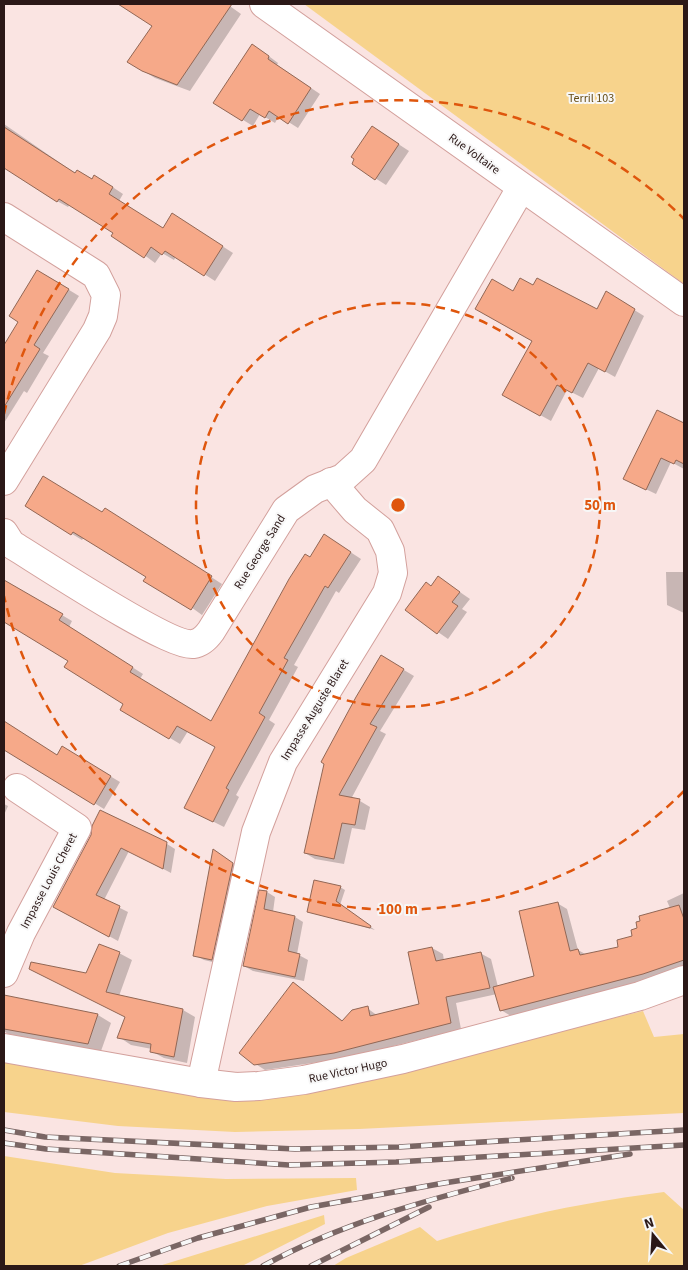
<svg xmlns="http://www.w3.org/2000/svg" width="688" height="1270" font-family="'Source Sans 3',sans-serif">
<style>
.green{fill:#f7d38c}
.shadow{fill:#0003}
.building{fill:#f6a989;stroke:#926755}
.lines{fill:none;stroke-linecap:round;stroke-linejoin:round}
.minor-casing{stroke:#d3a09c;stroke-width:30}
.minor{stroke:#fff;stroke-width:28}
.rail-casing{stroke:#7a6664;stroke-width:5.5}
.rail{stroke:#f7f7f7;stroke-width:4;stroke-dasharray:11;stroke-linecap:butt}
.ring{fill:none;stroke:#df560d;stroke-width:2.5;stroke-dasharray:9 6}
.labels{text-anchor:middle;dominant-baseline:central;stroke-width:4;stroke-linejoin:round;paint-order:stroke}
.park-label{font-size:12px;fill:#674e16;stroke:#f7f7f7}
.street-label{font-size:12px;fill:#2b1817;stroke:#f7f7f7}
.centre{fill:#df560d;stroke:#f7f7f7;stroke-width:2.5}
.ring-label{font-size:15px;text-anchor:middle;font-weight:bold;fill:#df560d;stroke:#f7f7f7;stroke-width:4;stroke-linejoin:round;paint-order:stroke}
</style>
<rect width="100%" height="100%" fill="#fae4e2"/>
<g class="green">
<path d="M304 4H684V284Z"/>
<path d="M643 1011 654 1037 684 1034V1113L359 1129 235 1132 118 1126 4 1112V1059L239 1101 309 1092Z"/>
<path d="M4 1156 115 1173 226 1179 356 1178 357 1190 267 1206 168 1233 79 1266H4Z"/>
<path d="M664 1192 684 1210V1266H333L346 1258 420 1227 437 1241C512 1217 586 1202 664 1192Z"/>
<path d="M324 1215 325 1224 242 1266H159Z"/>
</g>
<g class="shadow">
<path d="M121 4H227L241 14 190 91 155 78 129 62 153 26Z"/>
<path d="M262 51 278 63 277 65 320 94 298 128 279 116 275 123 260 114 253 126 215 103Z"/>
<path d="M4 124 76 174 105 182 123 194 119 201 164 230 183 221 233 253 215 281 176 256 174 260 162 253 155 263 115 233 70 204 68 207 57 201 4 166Z"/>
<path d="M383 134 409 151 386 185 375 178Z"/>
<path d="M38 271 79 296 43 353 49 356 27 393 24 391 4 423V348L20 322Z"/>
<path d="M534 287 598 310 607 293 644 316 615 377 599 368 583 398 567 390 551 421 504 395 534 340 513 292Z"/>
<path d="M658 411 684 425V469L671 462 656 494 635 484Z"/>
<path d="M26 506 116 516 222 584 202 615 148 576 84 537 82 540Z"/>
<path d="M335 542 361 559 339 593 336 591 294 665 298 667 269 720 275 724 236 795 239 797 224 827 196 813 216 747 188 731 180 744 170 738 70 661 4 621V581L72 621 69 627 143 674 140 679 212 722 310 558Z"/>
<path d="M666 572H684V613L667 605Z"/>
<path d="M438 577 470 599 462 609 467 612 448 639 438 632 431 587Z"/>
<path d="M382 657 414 676 380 731 386 734 351 799 360 801 370 807 365 830 352 828 344 864 315 859 305 853Z"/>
<path d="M4 722 58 756 63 748 120 782 104 809 4 748Z"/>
<path d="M4 804 8 806 4 815Z"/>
<path d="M92 836 167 844 175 849 171 873 129 851 104 900 128 912 118 941 63 911Z"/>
<path d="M214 851 242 869 221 964 204 960 195 955Z"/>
<path d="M340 887 345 890 340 905 375 930 308 911Z"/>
<path d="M267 892 275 897 273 912 295 917 303 922 297 954 308 960 304 981 253 971 244 966Z"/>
<path d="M684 893V969L667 975 511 1016 501 1010 497 994 456 1003 461 1029 346 1058 265 1070 254 1063 294 983 343 1021 367 1008 378 1016 420 1005 432 948 443 954 444 961 480 953 491 959 498 987 536 977 557 903 567 909 578 950 587 955 620 948 639 929 670 908 667 901Z"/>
<path d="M119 953 132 960 119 996 183 1010 195 1017 187 1063 164 1058 151 1051 152 1049 131 1045 119 1037 126 1017 87 975Z"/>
<path d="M4 997 98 1015 111 1023 101 1051 8 1034 4 1031Z"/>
</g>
<g class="building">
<path d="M118 4H232L177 85 142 71 127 62 152 26Z"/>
<path d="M252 44 269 56 268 59 311 88 288 124 269 111 265 118 250 109 242 121 213 103Z"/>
<path d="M372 126 399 144 375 180 352 164 354 159 351 157Z"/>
<path d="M4 127 75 173 77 170 92 179 94 175 113 187 109 194 163 228 172 213 223 246 204 276 165 251 162 255 151 247 144 258 111 236 113 233 59 199 57 202 4 168Z"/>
<path d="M37 270 69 289 34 345 40 349 4 407V345L18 322 9 316Z"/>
<path d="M520 278 533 285 537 278 597 309 606 291 635 309 605 372 588 363 572 393 557 385 540 416 502 395 532 341 475 309 492 279 513 291Z"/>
<path d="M657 410 684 423V464L676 460 674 464 661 458 646 490 623 479Z"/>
<path d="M43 476 102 512 105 508 212 576 191 610 143 581 146 577 73 532 71 535 25 506Z"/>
<path d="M324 534 351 552 328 588 325 586 284 658 288 660 259 713 265 717 226 788 229 790 213 822 184 808 215 747 177 726 169 739 120 710 123 704 64 667 68 661 4 622V580L63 614 59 620 133 667 130 672 211 721 289 579 305 554 310 557Z"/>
<path d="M438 576 460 592 452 602 458 606 437 634 405 610 426 582 431 586Z"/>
<path d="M381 655 404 669 370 724 377 727 339 795 360 799 355 825 342 823 334 859 304 853 324 764 321 762 356 697Z"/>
<path d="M4 721 57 755 62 746 111 776 94 805 4 750Z"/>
<path d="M100 810 167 842 163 869 121 848 96 895 120 906 109 937 53 907 91 835 92 826Z"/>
<path d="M213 849 233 863 212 960 193 956Z"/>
<path d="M314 880 341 886 336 901 371 926 370 928 307 912Z"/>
<path d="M259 890 267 891 264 909 295 916 288 951 300 954 295 977 243 966Z"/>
<path d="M558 902 570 951 578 949 580 955 618 947 617 940 632 936 631 930 637 928 636 922 640 921 639 916 679 905 684 919V960L643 974 500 1011 493 987 534 976 519 911Z"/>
<path d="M99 944 120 952 106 992 183 1009 174 1057 150 1052 151 1044 117 1038 125 1017 29 969 31 962 86 973Z"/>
<path d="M432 947 436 961 481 952 490 988 446 997 451 1023 334 1053 254 1065 239 1053 293 982 342 1021 352 1010 368 1006 370 1016 419 1004 408 952Z"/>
<path d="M4 995 98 1014 88 1044 4 1029Z"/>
</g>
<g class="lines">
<g class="minor-casing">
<g id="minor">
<path d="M264 4 684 302"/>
<path d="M4 217 96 275 106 295 103 316 97 330 4 481"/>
<path d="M4 533 11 544C39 561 169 647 193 644 201 643 206 638 211 631L286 510 315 489 343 478 363 460 521 188"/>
<path d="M4 973 21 933 77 828 17 788"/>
<path d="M4 1048 201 1083 236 1087 259 1086 304 1080 403 1059 640 996 684 980"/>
<path d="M201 1083 256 832 283 762 387 593 393 573 390 551 380 530 355 510 331 482"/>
</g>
</g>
<use href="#minor" class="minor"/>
<g class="rail-casing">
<g id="rail">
<path d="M4 1130 45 1137 295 1149 399 1147 684 1130"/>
<path d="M4 1143 46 1149 289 1165 396 1162 684 1145"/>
<path d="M119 1266 198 1238 311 1207 444 1183 630 1154"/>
<path d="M263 1266C341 1223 427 1200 512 1178"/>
<path d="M311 1266 429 1207"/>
</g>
</g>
<use href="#rail" class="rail"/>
</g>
<g class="ring">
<circle cx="398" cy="505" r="202"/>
<path d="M684 791A404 404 0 0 1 4 596M4 414A404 404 0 0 1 684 219"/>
</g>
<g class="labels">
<g class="park-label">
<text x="591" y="98">Terril 103</text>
</g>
<g class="street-label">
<text transform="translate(474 154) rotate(36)">Rue Voltaire</text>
<text transform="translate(260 552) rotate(-58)">Rue George Sand</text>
<text transform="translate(315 710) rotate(-58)">Impasse Auguste Blaret</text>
<text transform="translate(49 881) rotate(-62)">Impasse Louis Cheret</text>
<text transform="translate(348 1071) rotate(-12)">Rue Victor Hugo</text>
</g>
</g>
<circle cx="398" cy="505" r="8" class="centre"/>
<g class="ring-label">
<text x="600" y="510">50 m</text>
<text x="398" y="914">100 m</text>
</g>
<rect width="688" height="1270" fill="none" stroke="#2b1817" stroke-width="10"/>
<g transform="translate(653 1235) rotate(342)" stroke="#f7f7f7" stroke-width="4" paint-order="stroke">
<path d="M0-4L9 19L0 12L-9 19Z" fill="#2b1817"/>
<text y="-8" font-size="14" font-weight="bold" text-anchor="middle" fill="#2b1817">N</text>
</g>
</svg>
